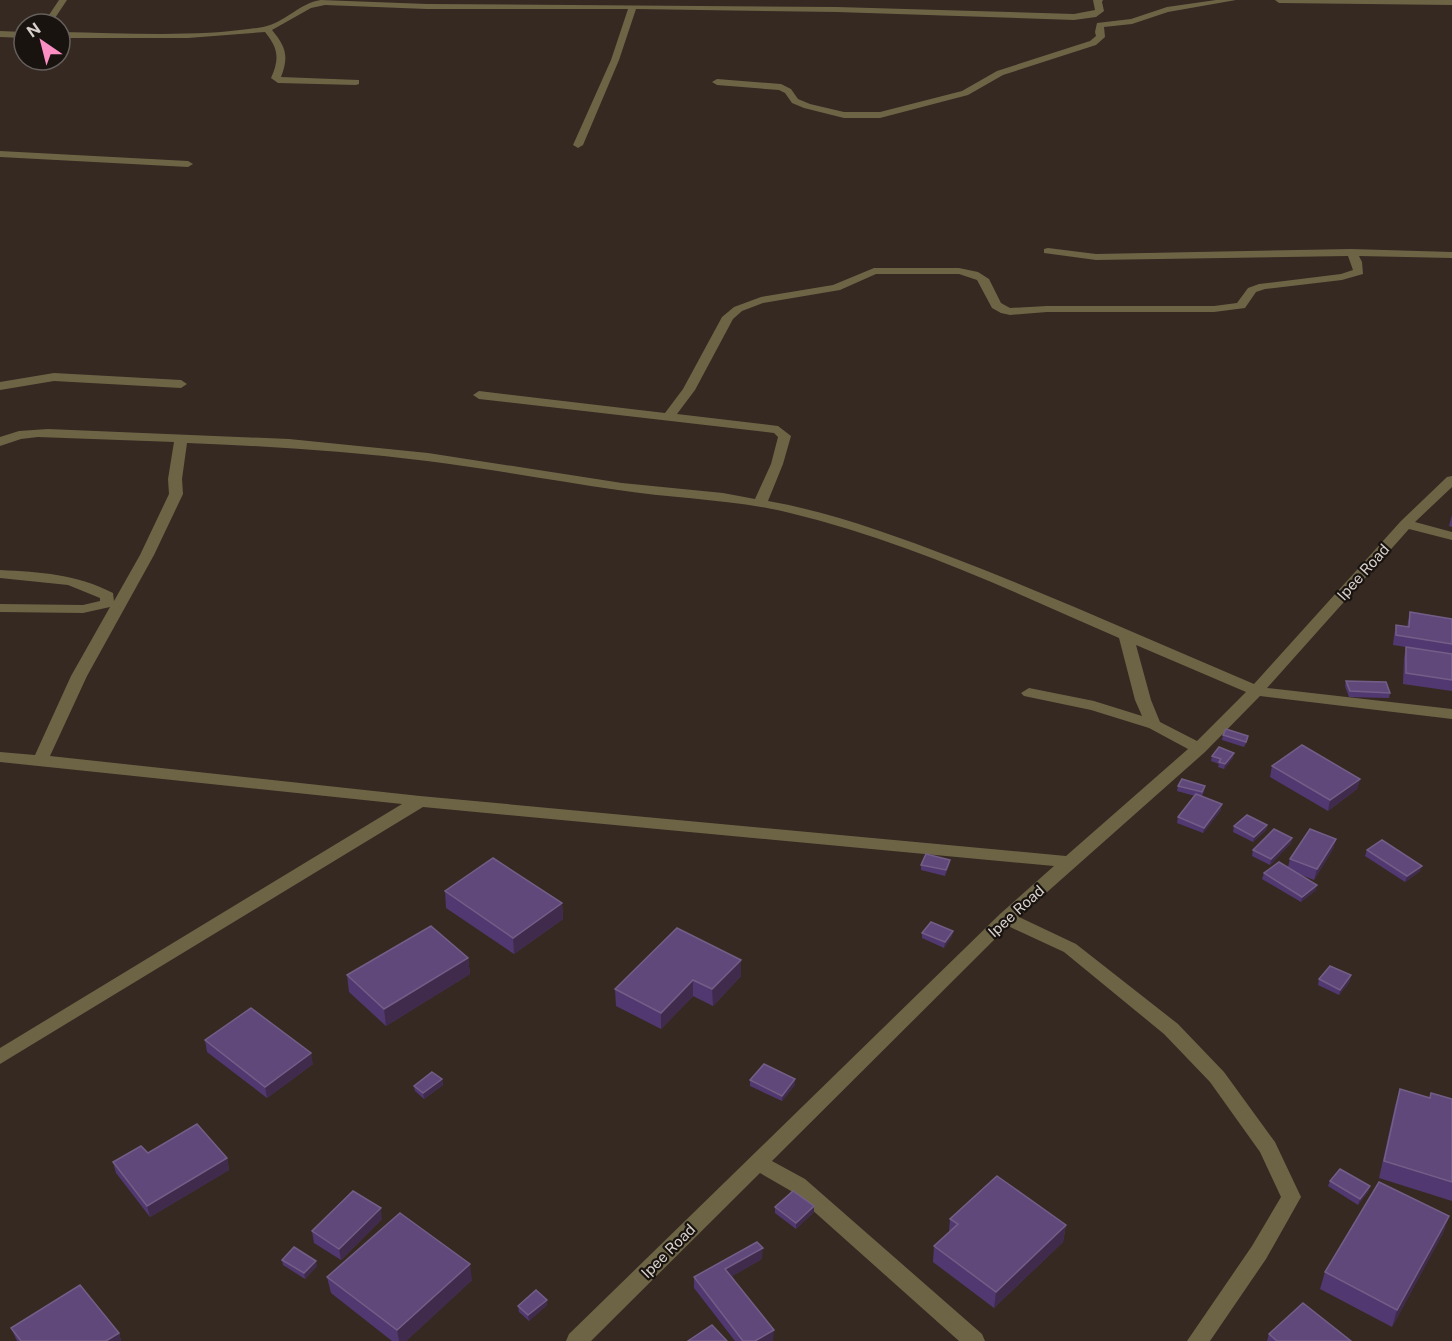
<svg xmlns="http://www.w3.org/2000/svg" width="1452" height="1341" font-family="'Public Sans',sans-serif">
<style>
.lines{fill:none;stroke-linecap:round;stroke-linejoin:round}
.minor{fill:#6d6446;fill-rule:evenodd}
.wall{fill:#523871}
.shaded-wall{fill:#402b4d}
.building{fill:#60497a;stroke:#735e87;stroke-width:1.5}
.labels{text-anchor:middle;dominant-baseline:central;stroke-width:4.5;stroke-linejoin:round;paint-order:stroke}
.street-label{font-size:15px;fill:#d8d0cb;stroke:#191310}
</style>
<rect width="100%" height="100%" fill="#352922"/>
<g class="lines">
<g class="minor">
<path d="M59 0H67L51 24H43Z"/>
<path d="M321 0 427 4 837 7 1074 14 1095 10 1093 0H1103L1102 2 1104 11 1096 17 1074 20 837 12 636 9 619 60 583 145 578 148 573 145 611 60 628 9H427L325 5 311 8 272 30C286 47 289 56 281 77L359 80V84L356 85 278 83 271 78C280 58 278 48 265 32L188 38H60V32C127 33 197 38 263 27 285 23 299 3 321 0Z"/>
<path d="M1216 0H1236L1168 12 1132 24 1104 27 1105 37 1096 45 1003 75 968 95 880 118H844L804 108 792 103 785 93 779 90 717 85 712 82 717 79 781 84 791 89 798 99 810 104 844 112H880L962 91 997 71 1090 41 1096 36 1095 32 1097 23 1131 19 1167 7Z"/>
<path d="M1275 0H1452V5L1279 3Z"/>
<path d="M0 31 24 32V38L0 37Z"/>
<path d="M0 151 188 161 193 164 188 167 0 157Z"/>
<path d="M1048 248 1096 254 1351 249 1452 252V258L1359 256 1362 262 1363 274 1342 280 1265 289 1256 292 1245 308 1214 312H1047L1010 315 1001 313 992 308 977 280 959 274H876L840 290 763 303 742 311 733 319 695 390 677 414 778 426 791 436 783 464 768 501C830 512 891 534 951 557 1053 596 1153 641 1254 684L1401 521 1447 477 1452 476V487L1415 522 1452 532V540L1409 529 1267 688 1452 709V719L1260 696 1205 752 1019 917 1076 944 1178 1024 1224 1072 1275 1142 1301 1197 1266 1259 1210 1341H1187L1252 1246 1281 1197 1260 1152 1210 1082 1164 1034 1064 952 1008 926 772 1161 805 1179 982 1334 985 1341H959L791 1191 760 1173 591 1341H566L569 1334 1000 914 1054 866 423 807 0 1064V1048L402 804 0 762V752L35 755 71 676 110 607 83 613 0 612V604L83 605 100 601V598L68 585 0 578V570C40 572 77 574 113 593L114 601 140 555 169 494 168 479 174 442 38 437 21 439 0 446V437L19 431 48 429 289 439 428 453 622 483 723 493 755 499 771 464 778 437 774 433 479 399 473 395 479 391 665 413 683 389 722 317 734 307 761 297 833 285 874 268H959L978 272 989 279 1001 303 1010 308 1047 306H1214L1237 303 1248 288 1259 284 1341 274 1353 270 1348 256 1096 260 1044 253V249ZM187 443C267 446 347 451 427 461 491 469 555 481 618 490 675 499 734 499 790 513 904 540 1012 591 1119 638L1135 700 1142 716 1094 701 1029 688 1021 693 1024 696 1091 710 1149 728 1188 749 1066 856 420 796 50 756 87 676 154 555 183 494 182 479ZM1136 645 1246 692 1197 741 1160 722 1151 700Z"/>
<path d="M54 373 181 380 187 384 181 388 54 381 0 390V382Z"/>
</g>
</g>
<g class="wall">
<path d="M1452 515V527L1449 526Z"/>
<path d="M1410 612 1452 619V691L1403 684 1404 658 1406 647 1431 651 1393 645 1394 636 1396 625 1407 627Z"/>
<path d="M1346 681 1390 693 1389 698 1349 697 1345 686Z"/>
<path d="M1223 735 1248 736 1247 741 1244 747 1222 740Z"/>
<path d="M1212 756 1233 758 1224 769 1218 767 1219 764 1211 761Z"/>
<path d="M1272 766 1360 779 1357 789 1328 811 1270 777Z"/>
<path d="M1178 786H1205L1204 791 1202 796 1221 810 1203 833 1177 823 1178 817 1195 796 1177 791Z"/>
<path d="M1267 825 1266 830 1253 842 1233 832 1234 826Z"/>
<path d="M1292 838 1291 843 1270 865 1252 856 1253 850Z"/>
<path d="M1336 839 1333 849 1314 880 1299 874 1316 890 1301 902 1262 879 1264 873 1288 867 1290 859Z"/>
<path d="M1367 850 1420 871 1405 882 1365 856Z"/>
<path d="M950 860 949 866 945 876 921 870V865Z"/>
<path d="M445 891 562 903 563 919 514 954 446 908Z"/>
<path d="M677 928 741 976 713 1006 693 996 661 1029 616 1006 615 989Z"/>
<path d="M953 931 952 936 944 948 922 938V933Z"/>
<path d="M468 958 470 974 386 1026 349 992 347 975Z"/>
<path d="M1319 979 1350 981 1339 995 1318 985Z"/>
<path d="M205 1040 313 1064 267 1098 207 1052Z"/>
<path d="M442 1079 443 1085 424 1099 415 1091 414 1086Z"/>
<path d="M750 1080 795 1085 782 1101 750 1086Z"/>
<path d="M1400 1089 1430 1098 1452 1099V1201L1379 1178 1395 1106Z"/>
<path d="M148 1153 227 1158 229 1170 150 1217 116 1173 113 1162Z"/>
<path d="M1330 1181 1370 1186 1368 1192 1358 1205 1328 1186Z"/>
<path d="M814 1206V1212L796 1229 775 1213V1207Z"/>
<path d="M1449 1216 1443 1233 1392 1327 1320 1289 1325 1272Z"/>
<path d="M382 1219 341 1260 314 1243 312 1231Z"/>
<path d="M950 1219 1066 1225 1063 1242 994 1308 933 1262 934 1246 949 1232Z"/>
<path d="M762 1259 732 1276 773 1341H735L694 1288V1277Z"/>
<path d="M282 1260 317 1266 305 1279 283 1265Z"/>
<path d="M327 1277 472 1280 406 1341H392L331 1293Z"/>
<path d="M547 1300V1305L529 1321 519 1312 518 1306Z"/>
<path d="M11 1328 119 1333 121 1341H17Z"/>
<path d="M1269 1334 1351 1341H1267Z"/>
</g>
<g class="shaded-wall">
<path d="M1234 753 1233 758 1224 769 1225 764Z"/>
<path d="M1360 779 1357 789 1328 811 1330 800Z"/>
<path d="M1222 804 1221 810 1203 833 1204 828Z"/>
<path d="M1267 825 1266 830 1253 842 1254 837Z"/>
<path d="M1292 838 1291 843 1270 865 1271 859Z"/>
<path d="M1336 839 1333 849 1314 880 1317 869Z"/>
<path d="M950 860 949 866 945 876 946 870Z"/>
<path d="M1422 866 1420 871 1405 882 1407 876Z"/>
<path d="M1317 885 1316 890 1301 902 1302 897Z"/>
<path d="M562 903 563 919 514 954 513 938Z"/>
<path d="M953 931 952 936 944 948 945 942Z"/>
<path d="M468 958 470 974 386 1026 384 1009Z"/>
<path d="M741 960V976L713 1006 712 989Z"/>
<path d="M1351 975 1350 981 1339 995 1340 990Z"/>
<path d="M693 980V996L661 1029V1013Z"/>
<path d="M311 1053 313 1064 267 1098 265 1087Z"/>
<path d="M442 1079 443 1085 424 1099 423 1093Z"/>
<path d="M795 1079V1085L782 1101V1096Z"/>
<path d="M227 1158 229 1170 150 1217 147 1206Z"/>
<path d="M1370 1186 1368 1192 1358 1205 1360 1199Z"/>
<path d="M814 1206V1212L796 1229V1223Z"/>
<path d="M381 1208 382 1219 341 1260 339 1249Z"/>
<path d="M1449 1216 1443 1233 1392 1327 1397 1310Z"/>
<path d="M1066 1225 1063 1242 994 1308 996 1292Z"/>
<path d="M763 1248 762 1259 725 1280V1269Z"/>
<path d="M316 1261 317 1266 305 1279 304 1273Z"/>
<path d="M470 1264 472 1280 406 1341H399L397 1330Z"/>
<path d="M547 1300V1305L529 1321 528 1315Z"/>
<path d="M774 1330 773 1341H755Z"/>
<path d="M119 1333 121 1341H106Z"/>
</g>
<g class="building">
<path d="M1410 612 1452 619V644L1396 635V625L1409 627Z"/>
<path d="M1406 647 1452 654V680L1406 673Z"/>
<path d="M1346 681 1386 682 1390 693 1350 691Z"/>
<path d="M1226 729 1248 736 1246 742 1223 735Z"/>
<path d="M1302 745 1360 779 1330 800 1272 766Z"/>
<path d="M1219 747 1234 753 1225 764 1219 762 1221 759 1212 756Z"/>
<path d="M1182 779 1205 786 1202 792 1178 786Z"/>
<path d="M1196 794 1222 804 1204 828 1178 817Z"/>
<path d="M1247 815 1267 825 1254 837 1234 826Z"/>
<path d="M1274 829 1292 838 1271 859 1253 850Z"/>
<path d="M1310 829 1336 839 1317 869 1290 859Z"/>
<path d="M1382 840 1422 866 1407 876 1367 850Z"/>
<path d="M926 854 950 860 946 870 921 865Z"/>
<path d="M493 858 562 903 513 938 445 891Z"/>
<path d="M1279 862 1317 885 1302 897 1264 873Z"/>
<path d="M931 922 953 931 945 942 922 933Z"/>
<path d="M431 926 468 958 384 1009 347 975Z"/>
<path d="M677 928 741 960 712 989 693 980 661 1013 615 989Z"/>
<path d="M1330 966 1351 975 1340 990 1319 979Z"/>
<path d="M251 1008 311 1053 265 1087 205 1040Z"/>
<path d="M764 1064 795 1079 782 1096 750 1080Z"/>
<path d="M432 1072 442 1079 423 1093 414 1086Z"/>
<path d="M1400 1089 1430 1098 1431 1093 1452 1099V1182L1384 1161Z"/>
<path d="M197 1124 227 1158 147 1206 113 1162 141 1146 148 1153Z"/>
<path d="M1340 1169 1370 1186 1360 1199 1330 1181Z"/>
<path d="M997 1176 1066 1225 996 1292 934 1246 958 1224 950 1219Z"/>
<path d="M1379 1182 1449 1216 1397 1310 1325 1272Z"/>
<path d="M353 1191 381 1208 339 1249 312 1231Z"/>
<path d="M793 1191 814 1206 796 1223 775 1207Z"/>
<path d="M400 1213 470 1264 397 1330 327 1277Z"/>
<path d="M757 1242 763 1248 725 1269 774 1330 755 1341H743L694 1277Z"/>
<path d="M294 1247 316 1261 304 1273 282 1260Z"/>
<path d="M80 1285 119 1333 106 1341H21L11 1328Z"/>
<path d="M536 1290 547 1300 528 1315 518 1306Z"/>
<path d="M1303 1303 1351 1341H1277L1269 1334Z"/>
<path d="M712 1325 727 1341H688Z"/>
</g>
<g class="labels">
<g class="street-label">
<text transform="translate(1363 572) rotate(-48)">Ipee Road</text>
<text transform="translate(1016 911) rotate(-42)">Ipee Road</text>
<text transform="translate(668 1251) rotate(-45)">Ipee Road</text>
</g>
</g>
<g transform="translate(42 42) rotate(325)"><circle r="28" fill="#191310" stroke="#655f5b" stroke-width="1.5"/>
<path d="M0-4.5L10 22L0 15L-10 22Z" fill="#fb8fc4"/>
<text y="-9" font-size="16" font-weight="bold" text-anchor="middle" fill="#d8d0cb">N</text>
</g>
</svg>
